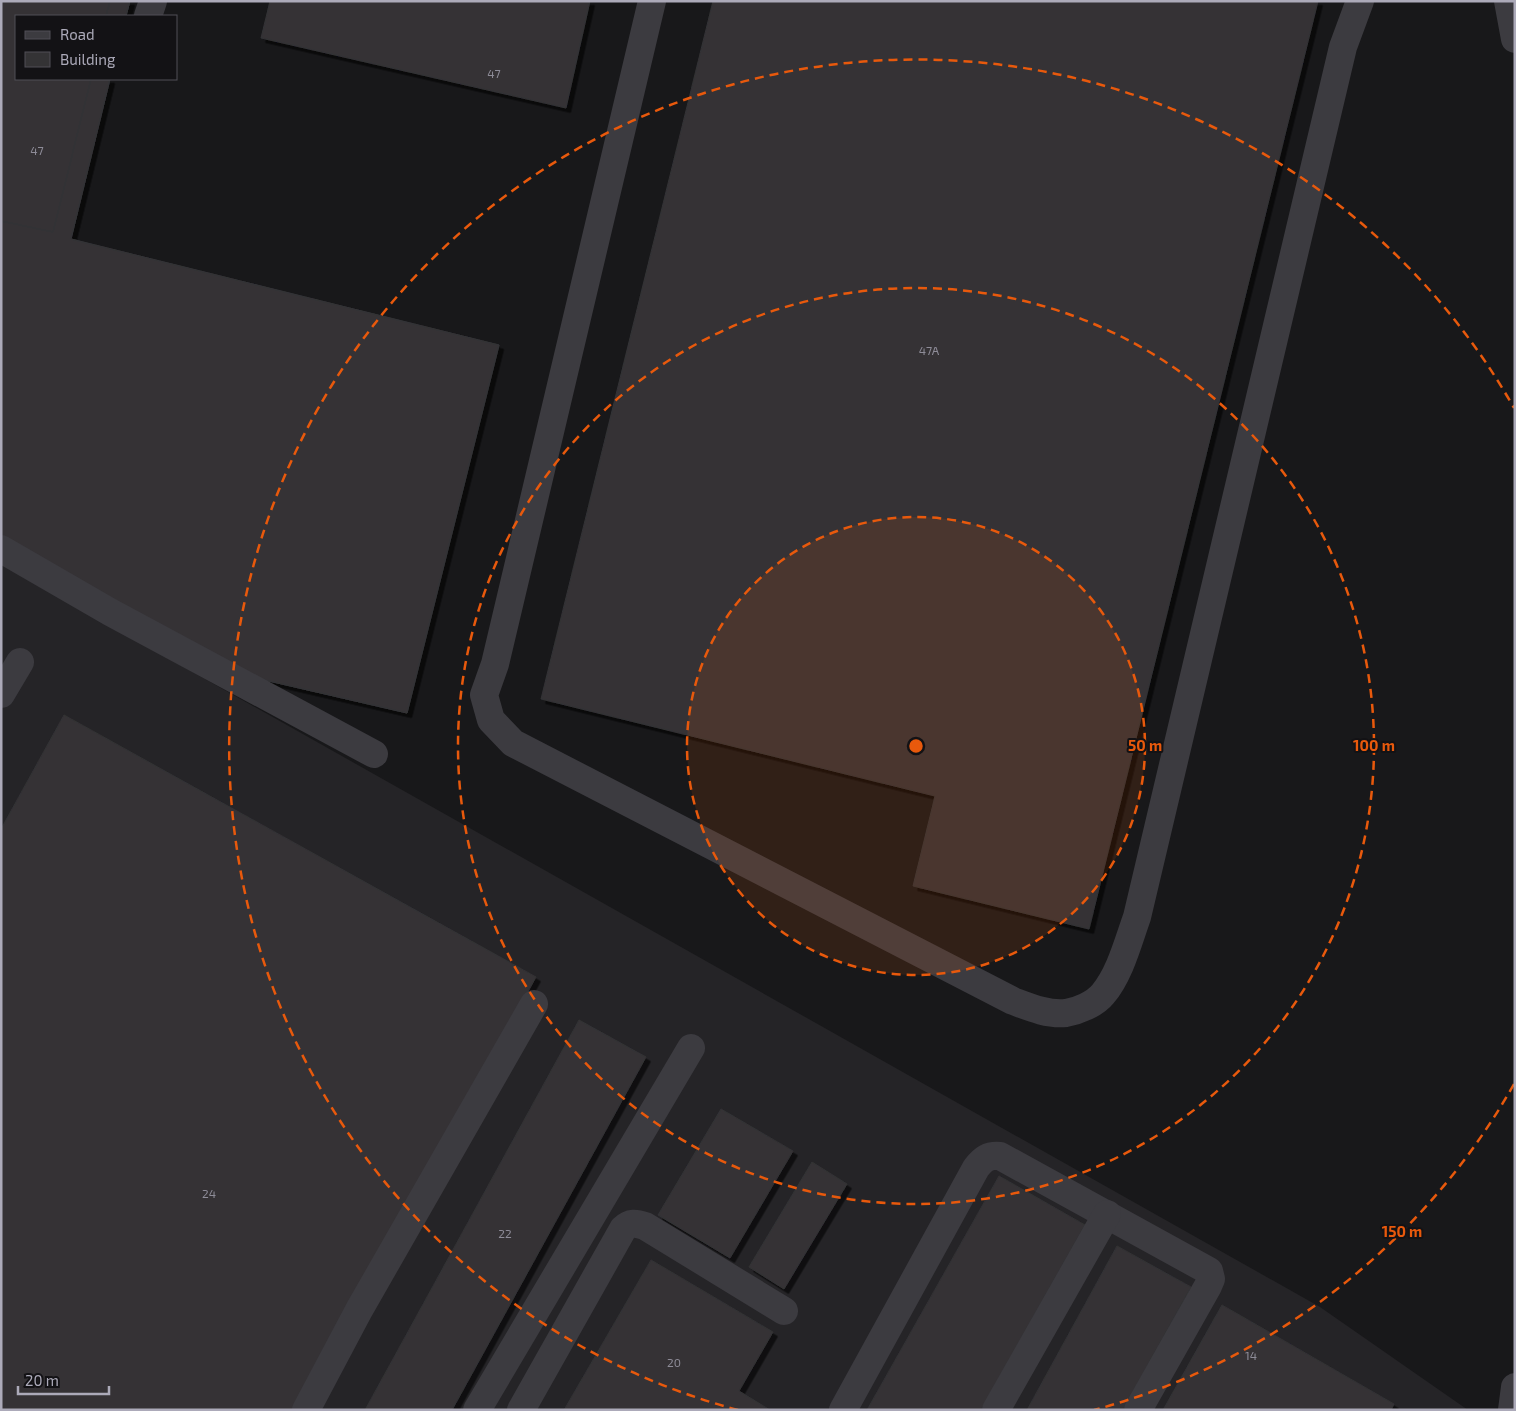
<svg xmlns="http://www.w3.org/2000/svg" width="1516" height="1411" font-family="'Exo 2',sans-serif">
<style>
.built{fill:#252427}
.building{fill:#343335;stroke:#333235;filter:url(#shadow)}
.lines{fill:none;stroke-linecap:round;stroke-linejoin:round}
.minor{stroke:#3c3b40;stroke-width:28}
.ring{fill:none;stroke:#e8590c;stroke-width:2.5;stroke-dasharray:9 6}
.labels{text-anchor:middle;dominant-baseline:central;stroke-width:4;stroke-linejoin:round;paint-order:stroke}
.number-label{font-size:12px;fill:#8e8c98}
.centre{fill:#e8590c;stroke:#131215;stroke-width:2.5}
.ring-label{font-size:15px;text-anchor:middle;font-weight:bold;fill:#e8590c;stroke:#131215;stroke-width:4;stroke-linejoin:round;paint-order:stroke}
</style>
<defs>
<filter id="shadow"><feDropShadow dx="4.5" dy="4.5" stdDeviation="0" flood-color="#0009"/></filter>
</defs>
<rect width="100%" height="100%" fill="#18181a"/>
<path class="built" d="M1 564 1320 1307 1468 1410H1Z"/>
<g class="building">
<path d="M1 1H130L126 16H16V79H110L71 239 499 345 407 713 247 676 1 547V445L263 598 288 602 313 595 333 584 349 562 374 474 372 445 357 415 331 398 22 321 1 324Z"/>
<path d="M1 1H130L126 16H16V79H110L71 239 499 345 407 713 247 676 1 547Z"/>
<path d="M1 1H110L106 16H16V79H91L53 232 1 221Z"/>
<path d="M270 1H590L566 108 261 38Z"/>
<path d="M713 1H1318L1089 929 913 886 935 796 541 699Z"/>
<path d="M64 715 536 977 298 1410H1V829Z"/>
<path d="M579 1020 646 1057 452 1410H365Z"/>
<path d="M721 1109 793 1151 730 1258 658 1215Z"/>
<path d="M812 1162 847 1184 784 1289 749 1267Z"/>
<path d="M999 1176 1085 1225 981 1410H867Z"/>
<path d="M1117 1246 1191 1287 1123 1410H1027Z"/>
<path d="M651 1260 773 1332 739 1391 770 1410H564Z"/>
<path d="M1222 1305 1394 1404 1391 1410H1163Z"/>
</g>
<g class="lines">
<g class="minor">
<path d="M652 1 495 664 484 695 491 720 513 743 1013 1001C1029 1007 1048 1015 1066 1013 1078 1011 1095 1004 1103 994 1120 974 1128 942 1137 917L1343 47 1360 1"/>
<path d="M1508 1 1515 39"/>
<path d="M148 16 153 1"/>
<path d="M1 549 110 612 374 754"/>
<path d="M1 694 20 662"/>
<path d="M306 1410 359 1310 534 1004"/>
<path d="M477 1410 691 1048"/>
<path d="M521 1410 623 1229C630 1222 636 1223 645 1226L784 1311"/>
<path d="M843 1410 976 1168C983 1159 988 1155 1000 1156L1209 1271 1211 1279 1208 1286 1138 1410"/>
<path d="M996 1410 1107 1214"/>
<path d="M1512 1410 1515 1387"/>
</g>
</g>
<circle cx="916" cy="746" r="229" fill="#e8590c" fill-opacity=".12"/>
<g class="ring">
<circle cx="916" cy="746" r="229"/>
<circle cx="916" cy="746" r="458"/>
<path d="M1514 1084A687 687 0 0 1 1094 1410M738 1410A687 687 0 1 1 1514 408"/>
</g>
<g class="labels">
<g class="number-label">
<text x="494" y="73">47</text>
<text x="37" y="150">47</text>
<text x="929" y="350">47A</text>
<text x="209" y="1193">24</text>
<text x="505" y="1233">22</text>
<text x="1251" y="1355">14</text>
<text x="674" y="1362">20</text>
</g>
</g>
<circle cx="916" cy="746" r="8" class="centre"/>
<g class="ring-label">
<text x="1145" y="751">50 m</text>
<text x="1374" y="751">100 m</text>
<text x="1402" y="1237">150 m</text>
</g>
<rect width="1516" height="1411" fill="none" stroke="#acaab9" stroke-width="5"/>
<rect x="15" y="15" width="162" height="65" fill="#131215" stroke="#504f57"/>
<rect x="25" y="31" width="25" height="8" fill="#3c3b40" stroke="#504f57"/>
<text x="60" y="40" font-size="15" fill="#acaab9">Road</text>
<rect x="25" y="52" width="25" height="15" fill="#343335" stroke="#504f57"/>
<text x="60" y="65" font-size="15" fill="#acaab9">Building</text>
<path d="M18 1386v8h91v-8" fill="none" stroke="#acaab9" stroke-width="2.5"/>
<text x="25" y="1386" font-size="15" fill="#acaab9" stroke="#131215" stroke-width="4" paint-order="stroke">20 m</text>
</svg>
